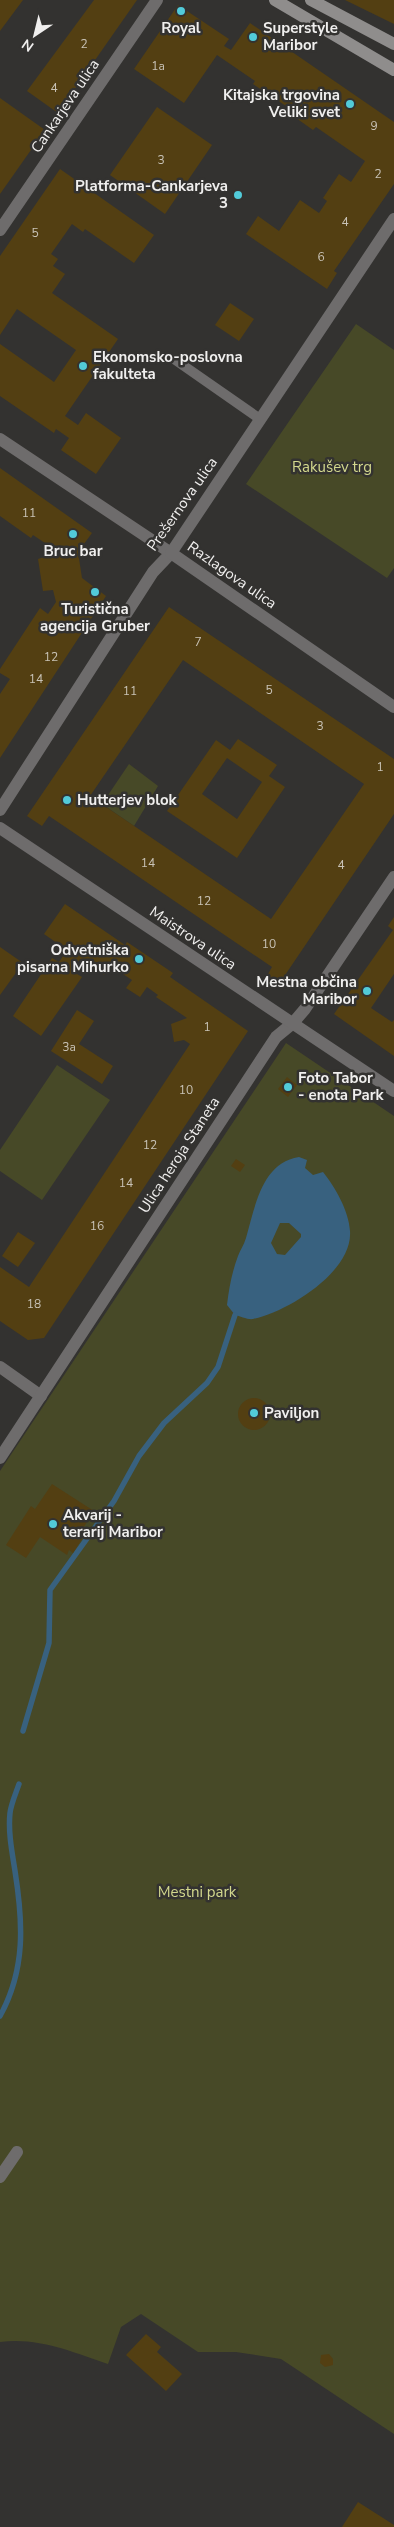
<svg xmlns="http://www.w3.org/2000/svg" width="394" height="2527" font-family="'Nunito Sans',sans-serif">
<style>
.green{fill:#474927}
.water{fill:#38617f;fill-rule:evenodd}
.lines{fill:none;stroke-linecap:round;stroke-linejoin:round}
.stream{stroke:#38617f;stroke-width:5.5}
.building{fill:#533f12;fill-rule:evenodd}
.service{stroke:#6e6c6c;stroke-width:10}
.pedestrian{stroke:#6e6c6c;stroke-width:12}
.minor{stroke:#6e6c6c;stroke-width:12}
.tertiary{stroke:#6e6c6c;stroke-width:12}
.secondary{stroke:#8f8d8c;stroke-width:12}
.poi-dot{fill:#52cbd9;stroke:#333230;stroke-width:2}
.labels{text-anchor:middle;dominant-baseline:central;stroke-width:5;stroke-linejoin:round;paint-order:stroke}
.number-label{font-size:12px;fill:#c9c3b7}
.poi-label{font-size:15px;font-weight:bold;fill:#f0efee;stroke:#333230;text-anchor:start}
.street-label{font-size:15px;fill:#f0efee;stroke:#333230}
.park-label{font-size:15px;fill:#d3d88d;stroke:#333230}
</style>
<rect width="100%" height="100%" fill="#333230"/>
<g class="green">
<path d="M356 324 394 350V568L387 578 246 484Z"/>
<path d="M129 764 158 786 134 826 102 804Z"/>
<path d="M286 1043 394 1116V2434L281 2359 236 2352H198L141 2314 121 2327 108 2364C72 2352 39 2337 0 2342V1471Z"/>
<path d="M57 1065 110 1100 42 1200 0 1171V1150Z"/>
</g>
<path class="water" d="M299 1157 307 1160 305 1168 313 1175 323 1172C335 1187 349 1211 350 1231 353 1272 287 1312 253 1319 248 1320 240 1316 235 1315L227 1305C229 1288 232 1272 238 1256 240 1250 244 1245 246 1238 255 1208 261 1163 299 1157ZM280 1223H289L301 1234V1237L285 1255 277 1254 271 1243Z"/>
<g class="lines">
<g class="stream">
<path d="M23 1731 49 1643 50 1590 114 1501 139 1456 164 1423 207 1383 218 1367 235 1315"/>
<path d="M0 2016C26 1969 23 1922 15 1871 12 1852 8 1832 10 1813 11 1804 16 1793 19 1784"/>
</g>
</g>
<g class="building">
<path d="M0 0H23L0 31Z"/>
<path d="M94 0H137L58 113 27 91Z"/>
<path d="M345 0H394V24Z"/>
<path d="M178 5 229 39 224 46 231 50 250 23 394 122V184L334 271 337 273 327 289 246 234 258 216 279 231 300 200 319 213 327 201 323 198 339 174 351 182 365 161 316 127 313 130 296 118 298 114 253 84 255 81 217 55 184 103 134 69Z"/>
<path d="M0 98 45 130 0 194Z"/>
<path d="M157 107 212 145 165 214 110 175Z"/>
<path d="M60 169 154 235 134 263 85 229 83 232 72 224 51 254 58 259 53 266 65 274 52 293 118 339 65 416 78 425 86 413 121 438 96 474 61 450 69 438 56 429 54 433 0 396V344L54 382 76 350 17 309 0 335V256Z"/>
<path d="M230 303 254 319 239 341 215 325Z"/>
<path d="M0 468 92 533 78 552 82 578 106 596 0 758V694L10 679 0 673V669L40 608 48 614 56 602 53 590 43 591 38 559 47 556 45 543 33 535 31 538 0 516Z"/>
<path d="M169 607 394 759V814L277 987 265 979 272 967 49 816 42 826 27 816ZM183 660 364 784 271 919 90 796Z"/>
<path d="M238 739 277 765 269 776 285 787 237 858 167 811 216 740 230 750ZM227 758 262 782 237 819 202 794Z"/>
<path d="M65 904 125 945 127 942 173 973 170 977 248 1031 44 1338 28 1340 0 1321V1267L29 1287 190 1044 184 1040 174 1042 171 1024 187 1018 156 997 158 995 147 987 140 997 126 988 132 980 111 966 104 975 80 959 72 971 82 977 41 1036 13 1016 52 958 59 962 67 950 44 934Z"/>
<path d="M394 917V974L371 1008 392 1022 394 1020V1056L334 1014 393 930 388 926Z"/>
<path d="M0 947 23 963 0 995Z"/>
<path d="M77 1010 94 1021 79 1044 113 1066 102 1084 51 1051Z"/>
<path d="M287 1077 297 1085 288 1097 278 1089Z"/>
<path d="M236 1159 245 1165 240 1172 231 1166Z"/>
<path d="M18 1232 35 1243 18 1267 2 1256Z"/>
<circle cx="254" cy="1414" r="16"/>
<path d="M52 1484 94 1511 78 1536 82 1539 73 1553 69 1550 67 1555 40 1537 26 1558 6 1545 31 1506 35 1509Z"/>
<path d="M146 2334 161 2347 157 2352 182 2374 166 2391 126 2355Z"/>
<path d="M329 2354 333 2359V2365L325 2367 320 2363 321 2355Z"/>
<path d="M358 2502 394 2525V2527H342Z"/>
</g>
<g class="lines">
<path class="service" d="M174 359 260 419"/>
<path class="pedestrian" d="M0 2177 17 2152"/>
<g class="minor">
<path d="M0 439 171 553 153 572 0 810"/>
<path d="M0 1367 41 1396"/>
<path d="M0 1458 276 1037 293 1023 305 1009 394 877"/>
</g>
<g class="tertiary">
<path d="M394 219 171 553 394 707"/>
<path d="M0 230 157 0"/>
<path d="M0 828 394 1091"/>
</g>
<g class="secondary">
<path d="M275 0 394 70"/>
<path d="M311 0 394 44"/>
</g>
</g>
<g class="poi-dot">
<circle cx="181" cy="11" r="5"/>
<circle cx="253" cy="37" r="5"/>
<circle cx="350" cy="104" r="5"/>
<circle cx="238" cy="195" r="5"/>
<circle cx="83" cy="366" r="5"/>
<circle cx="73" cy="534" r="5"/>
<circle cx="95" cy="592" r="5"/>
<circle cx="67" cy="800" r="5"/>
<circle cx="139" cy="959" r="5"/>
<circle cx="367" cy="991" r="5"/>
<circle cx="288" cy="1087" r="5"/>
<circle cx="254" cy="1413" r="5"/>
<circle cx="53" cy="1524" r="5"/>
</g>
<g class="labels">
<g class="number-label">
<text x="84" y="44">2</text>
<text x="158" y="66">1a</text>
<text x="54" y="88">4</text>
<text x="374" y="126">9</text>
<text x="161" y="160">3</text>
<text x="378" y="174">2</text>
<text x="345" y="222">4</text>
<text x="35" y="233">5</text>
<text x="321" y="257">6</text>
<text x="29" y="513">11</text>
<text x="198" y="642">7</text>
<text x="51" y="657">12</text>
<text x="36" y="679">14</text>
<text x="269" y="690">5</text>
<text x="130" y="691">11</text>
<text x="320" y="726">3</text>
<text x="380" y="767">1</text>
<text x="148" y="863">14</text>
<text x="341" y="865">4</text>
<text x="204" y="901">12</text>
<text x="269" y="944">10</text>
<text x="207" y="1027">1</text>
<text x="69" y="1047">3a</text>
<text x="186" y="1090">10</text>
<text x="150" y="1145">12</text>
<text x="126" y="1183">14</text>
<text x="97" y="1226">16</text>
<text x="34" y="1304">18</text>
</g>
<g class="poi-label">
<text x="181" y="28" text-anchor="middle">Royal</text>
<text x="263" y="28">Superstyle<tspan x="263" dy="17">Maribor</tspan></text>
<text x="340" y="95" text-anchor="end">Kitajska trgovina<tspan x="340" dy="17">Veliki svet</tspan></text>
<text x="228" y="186" text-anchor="end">Platforma-Cankarjeva<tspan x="228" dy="17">3</tspan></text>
<text x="93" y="357">Ekonomsko-poslovna<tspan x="93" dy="17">fakulteta</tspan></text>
<text x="73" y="551" text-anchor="middle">Bruc bar</text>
<text x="95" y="609" text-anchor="middle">Turistična<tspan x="95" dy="17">agencija Gruber</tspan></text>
<text x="77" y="800">Hutterjev blok</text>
<text x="129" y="950" text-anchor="end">Odvetniška<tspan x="129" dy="17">pisarna Mihurko</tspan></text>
<text x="357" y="982" text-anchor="end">Mestna občina<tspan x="357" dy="17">Maribor</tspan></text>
<text x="298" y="1078">Foto Tabor<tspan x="298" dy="17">- enota Park</tspan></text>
<text x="264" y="1413">Paviljon</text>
<text x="63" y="1515">Akvarij -<tspan x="63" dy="17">terarij Maribor</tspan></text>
</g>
<g class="street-label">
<text transform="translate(65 106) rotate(-56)">Cankarjeva ulica</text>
<text transform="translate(182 504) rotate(-55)">Prešernova ulica</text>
<text transform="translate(232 575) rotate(35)">Razlagova ulica</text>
<text transform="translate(193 938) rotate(34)">Maistrova ulica</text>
<text transform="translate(179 1155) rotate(-57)">Ulica heroja Staneta</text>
</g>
<g class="park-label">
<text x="332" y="467">Rakušev trg</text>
<text x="197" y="1892">Mestni park</text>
</g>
</g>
<g transform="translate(35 35) rotate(215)" stroke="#333230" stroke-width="4" paint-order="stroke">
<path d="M0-4L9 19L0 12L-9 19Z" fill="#f0efee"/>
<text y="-8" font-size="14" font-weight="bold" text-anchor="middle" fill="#f0efee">N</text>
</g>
</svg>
